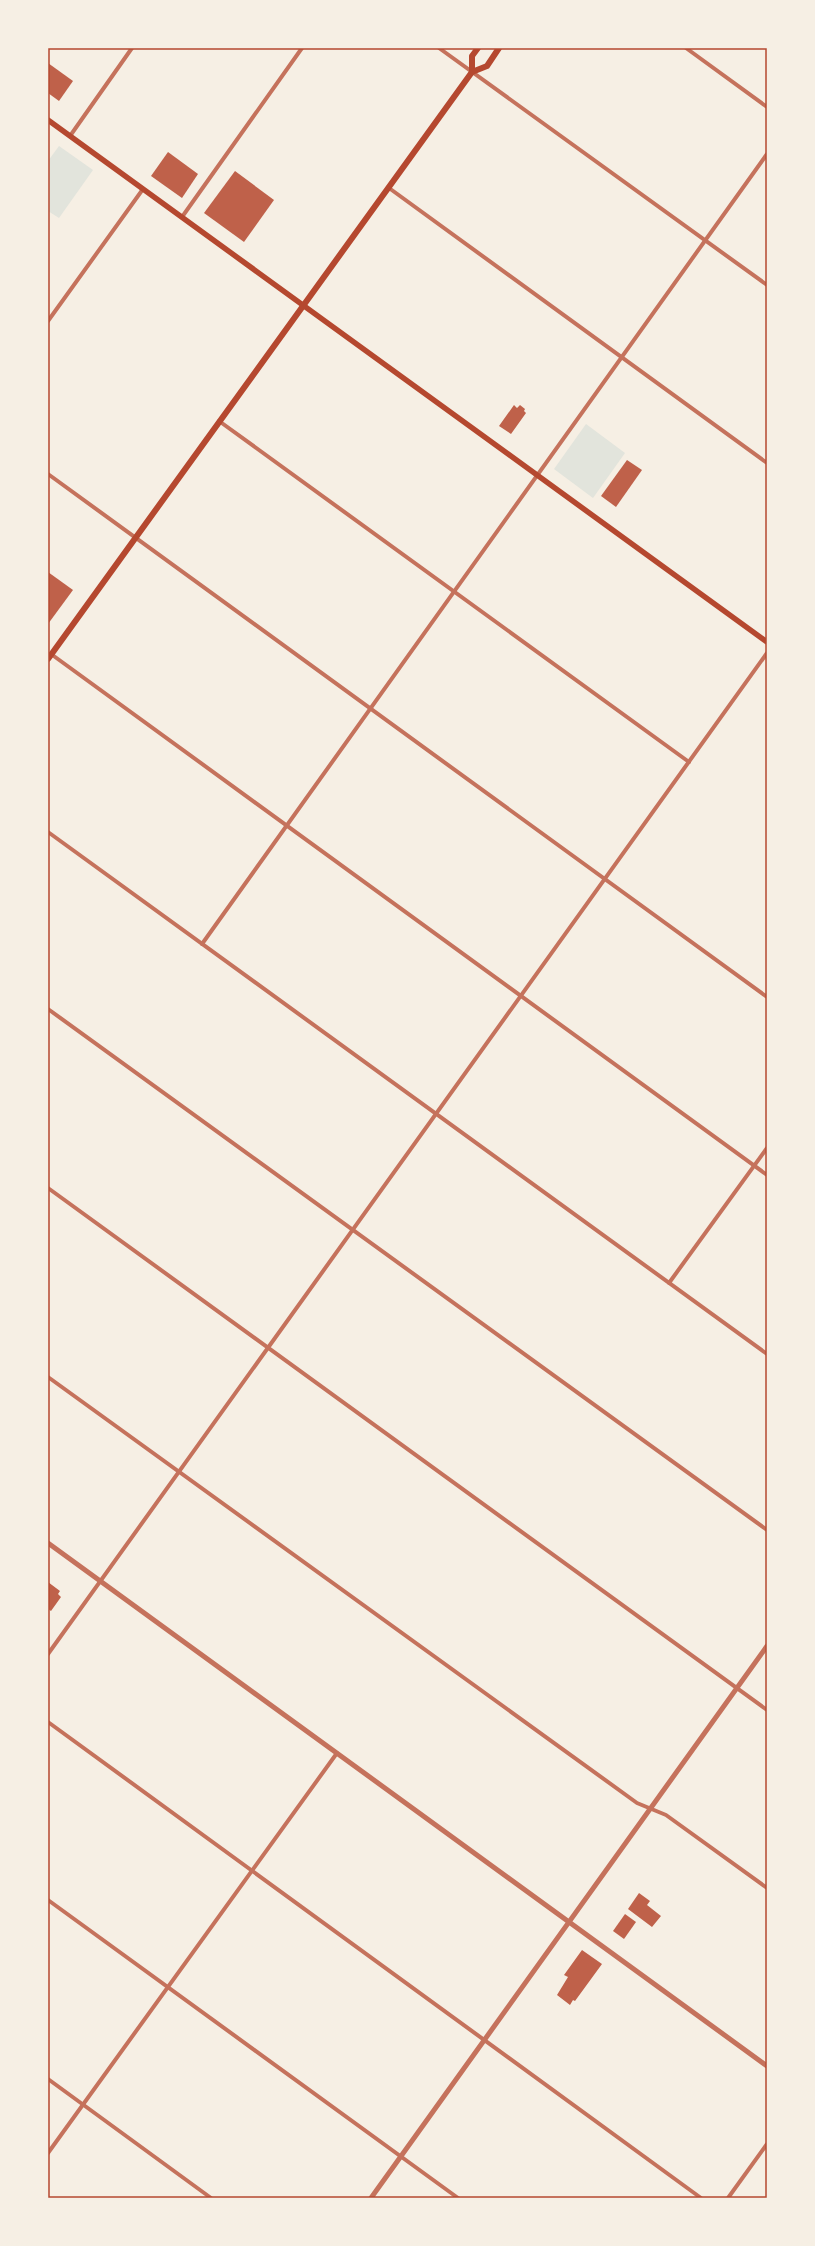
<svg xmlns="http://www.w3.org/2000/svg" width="815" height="2246" font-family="'Fira Sans',sans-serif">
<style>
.green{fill:#e2e4dc}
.building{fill:#bf614a}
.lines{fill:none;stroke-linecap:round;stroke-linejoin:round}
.minor{stroke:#c5725c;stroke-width:4}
.tertiary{stroke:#c5725c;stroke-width:5}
.secondary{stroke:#b5482f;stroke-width:5.5}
.primary{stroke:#b5482f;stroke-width:6}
.neatline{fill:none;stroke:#b5482f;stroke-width:1.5}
</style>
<rect width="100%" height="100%" fill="#f6efe4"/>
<g class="green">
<path d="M59 146 93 170 59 218 48 211V161Z"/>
<path d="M586 424 625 453 593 498 554 469Z"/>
</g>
<g class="building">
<path d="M48 63 73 81 59 101 48 93Z"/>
<path d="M168 152 198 174 182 198 151 176Z"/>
<path d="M235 171 274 200 244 242 204 213Z"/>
<path d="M514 405 517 408 520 405 525 409 524 411 526 413 511 434 499 426Z"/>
<path d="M627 460 642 470 616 507 601 496Z"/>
<path d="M48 572 73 590 48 624Z"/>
<path d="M48 1582 60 1591 58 1594 61 1597 51 1611 48 1609Z"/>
<path d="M639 1893 650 1901 647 1905 661 1916 652 1927 628 1909Z"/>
<path d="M625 1914 636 1922 624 1939 613 1931Z"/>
<path d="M582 1950 602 1964 575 2001 573 2000 570 2005 557 1995 568 1977 564 1975Z"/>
</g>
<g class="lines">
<g class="minor">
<path d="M439 48 767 285"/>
<path d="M686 48 767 107"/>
<path d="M70 136 132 48"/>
<path d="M389 188 767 463"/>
<path d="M182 217 302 48"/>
<path d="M48 321 143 189"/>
<path d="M219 421 689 762"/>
<path d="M48 474 767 997"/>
<path d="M51 654 767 1175"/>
<path d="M48 832 767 1354"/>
<path d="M202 944 767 154"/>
<path d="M48 1009 767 1530"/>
<path d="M48 1188 767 1710"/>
<path d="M669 1283 767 1148"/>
<path d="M48 1377 637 1803 666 1815 767 1888"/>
<path d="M48 1654 767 653"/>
<path d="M48 1722 701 2198"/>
<path d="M48 1900 458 2198"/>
<path d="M48 2079 211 2198"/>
<path d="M48 2153 337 1753"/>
<path d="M728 2198 767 2144"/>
</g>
<g class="tertiary">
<path d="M48 1543 767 2066"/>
<path d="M371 2198 767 1646"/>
</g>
<path class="secondary" d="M48 120 767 642"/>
<g class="primary">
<path d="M472 72V56L478 48"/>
<path d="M48 659 472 72 487 66 499 48"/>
</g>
</g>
<rect width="815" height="2246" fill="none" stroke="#f6efe4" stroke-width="98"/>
<rect x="49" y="49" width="717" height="2148" class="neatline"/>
</svg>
